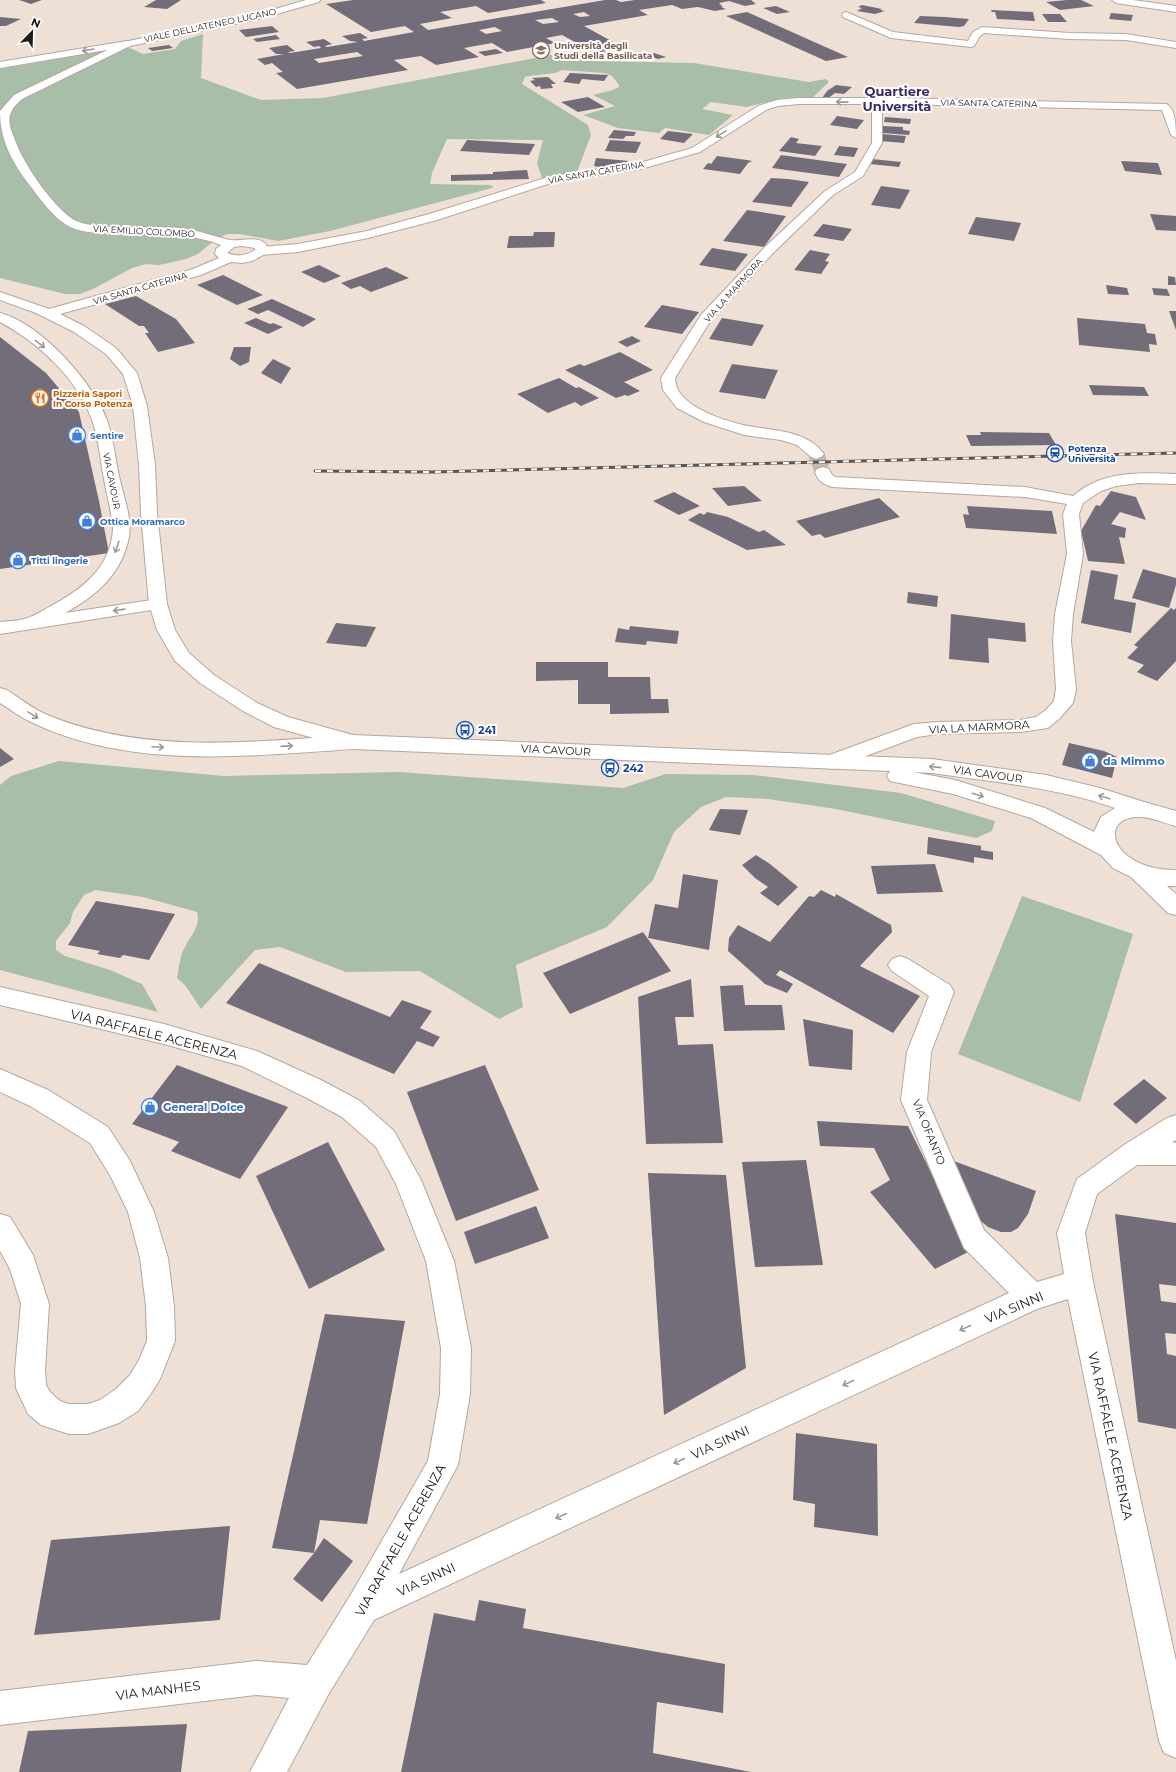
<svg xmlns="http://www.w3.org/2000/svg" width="1176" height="1772" font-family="Montserrat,sans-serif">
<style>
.green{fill:#a8bea9}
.building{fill:#736d7a;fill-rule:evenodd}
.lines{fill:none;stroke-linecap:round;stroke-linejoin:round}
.street-tunnel{stroke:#c6b9b0;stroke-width:16;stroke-dasharray:16 8;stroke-linecap:butt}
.street-casing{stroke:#b6a79e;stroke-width:2}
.secondary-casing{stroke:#b6a79e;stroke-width:2}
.street{fill:#fff;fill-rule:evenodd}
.secondary{fill:#fff;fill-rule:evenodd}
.rail-casing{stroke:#5d5550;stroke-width:3}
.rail{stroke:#fff;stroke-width:2;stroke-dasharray:6;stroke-linecap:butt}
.oneway{stroke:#9b9997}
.labels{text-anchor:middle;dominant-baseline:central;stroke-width:4;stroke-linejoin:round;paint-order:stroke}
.far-street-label{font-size:9px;fill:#211c18;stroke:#fff}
.far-education-label{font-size:9px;font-weight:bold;fill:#785e54;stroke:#fff;text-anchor:start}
.far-food-label{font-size:9px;font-weight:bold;fill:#c56008;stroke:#fff;text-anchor:start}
.far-shop-label{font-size:9px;font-weight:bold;fill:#366cbe;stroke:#fff;text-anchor:start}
.far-transit-label{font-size:9px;font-weight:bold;fill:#164399;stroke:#fff;text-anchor:start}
.street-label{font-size:11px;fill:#211c18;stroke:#fff}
.transit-label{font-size:11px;font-weight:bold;fill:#164399;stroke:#fff;text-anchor:start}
.shop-label{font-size:11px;font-weight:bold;fill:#366cbe;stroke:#fff;text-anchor:start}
.far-district-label{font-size:13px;font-weight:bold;fill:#392b66;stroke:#fff}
.near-street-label{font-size:13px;fill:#211c18;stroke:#fff}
</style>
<rect width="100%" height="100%" fill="#efe0d6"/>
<g class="green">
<path d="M203 34 201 78 261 100 323 98 562 53 590 61 694 63 809 82 826 79 829 82 813 97 785 98 746 107 711 102 702 109 733 115 709 135 665 128 659 133 618 128 583 115 615 106 593 95 613 90 619 87V85L612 76 604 73 562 70 555 73 529 76 525 77 522 84 588 125 591 135 577 172 542 178 537 163 543 140 447 139 432 173 430 184 488 185 493 186 492 188 330 231 278 241 240 234H227L216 239 198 254 186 259 159 265 146 264 132 268 93 289 80 294H65L0 278V69L109 50 130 48 143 54 175 49 181 41Z"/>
<path d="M59 761 224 776 399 772 623 788 666 774 753 775 901 793 995 821 992 831 976 838 836 809 768 799 726 797 701 807 674 832 653 880 607 927 516 965 523 1007 499 1019 420 971 346 972 280 947 255 950 201 1009 185 985 177 978C179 968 180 955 185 947 191 934 201 927 197 912L143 897 96 890 84 895 73 912 70 923 56 941V950L65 956 110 970 142 984 158 1012 0 970V785L11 776Z"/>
<path d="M1022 896 1133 934 1080 1102 958 1054Z"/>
</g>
<g class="building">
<path d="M19 0H42L31 4Z"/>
<path d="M156 0H181L167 9 144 7Z"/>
<path d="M353 0H541L546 3 488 13 476 6 440 12 452 18 420 24 428 30 605 0H616L621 2 635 0H751L756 4 745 6 729 1 719 3 723 7H721L726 9 715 11 698 7 682 9 672 5 639 10 648 15 584 26 624 48 595 53 562 35 546 38 555 43 507 52 492 43 464 48 479 57 436 65 421 56 394 60 408 70 297 89 276 73 283 72 272 63 265 65 257 59 284 54H276L269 48 287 45 295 51 288 52 290 53 321 48 319 46 314 47 306 42 324 39 332 44 325 46 327 47 358 42 350 41 342 36 360 33 368 38 362 39 364 41 414 32 405 26 371 32 326 4ZM584 12 590 16 580 17 573 14ZM552 18 559 22 543 24 535 20ZM495 27 502 31 486 34 479 30ZM357 52 363 56 319 63 314 59Z"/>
<path d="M1067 0H1081L1094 6 1060 10 1046 2Z"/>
<path d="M862 5 882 9 880 10 885 11 875 14 857 11 862 8 858 7Z"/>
<path d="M776 6 790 12 777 14 763 8Z"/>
<path d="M991 10 1033 12 1035 21 997 19 995 12H992Z"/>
<path d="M747 12 848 57 826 61 726 16Z"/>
<path d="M1111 13 1133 15 1131 21 1109 19Z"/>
<path d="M1042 14H1060L1067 22H1048Z"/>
<path d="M920 16 945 17 969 19 964 26 959 27 914 23Z"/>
<path d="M0 17 21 19 6 26H0Z"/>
<path d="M272 26 279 32 246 37 239 30Z"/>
<path d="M276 35 280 39 257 42 253 39Z"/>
<path d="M169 45 173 48 152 51 148 48Z"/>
<path d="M496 49 503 53 485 56 478 52Z"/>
<path d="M654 53 666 57 658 59 647 55Z"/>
<path d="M570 73 608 75 604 81 582 79 579 84 563 82Z"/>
<path d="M548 77 556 84H551L553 88 541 89 540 86 536 87 530 81 535 80 532 78Z"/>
<path d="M836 85 852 87 844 94 835 93 827 99 822 98 827 91Z"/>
<path d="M588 97 605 107 578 112 561 102Z"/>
<path d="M837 116 864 120 857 129 830 125Z"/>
<path d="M885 117 911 119 910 124 884 122Z"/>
<path d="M883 126 903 127V130L910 131 909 135 882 133Z"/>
<path d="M614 130 636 132 634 136H626L623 139 608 138Z"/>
<path d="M668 131 693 134 684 143 660 139Z"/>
<path d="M882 134 906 136 904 143 880 141Z"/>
<path d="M791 137 799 139 796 143 822 146 815 156 779 151Z"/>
<path d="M467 140 535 144 529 155 460 151Z"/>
<path d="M610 140 641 142 636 153 605 151Z"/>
<path d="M839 146 858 148 854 157 834 155Z"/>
<path d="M781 155 847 164 839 177 772 168Z"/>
<path d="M717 156 747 160 752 161 748 163 740 174 703 169 708 163 711 164Z"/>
<path d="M596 158 629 161V162L608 165 605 168 594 166Z"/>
<path d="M872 159 901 162 899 167 870 164Z"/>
<path d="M1121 161 1158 163 1162 175 1125 171Z"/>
<path d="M527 170 529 179 451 181V175L493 174V172Z"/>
<path d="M771 178 788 179 809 182 791 207 752 202Z"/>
<path d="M881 186 910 190 900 209 871 205Z"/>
<path d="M747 210 786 216 764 247 723 241Z"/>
<path d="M1150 214 1176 216V231L1156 230Z"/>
<path d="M976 217 1021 223 1014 241 968 234Z"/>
<path d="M823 224 852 229 843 241 813 236Z"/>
<path d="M534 232H555L554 247 507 248 509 236H533Z"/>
<path d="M712 248 748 254 735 271 699 265Z"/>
<path d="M810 250 830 254 825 261 829 262 821 274 794 270Z"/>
<path d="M319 265 341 276 324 283 301 272Z"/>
<path d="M386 267 409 278 371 292 360 286 351 289 341 283Z"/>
<path d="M223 275 263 295 237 305 197 285Z"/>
<path d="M1168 276 1175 277 1176 285H1168Z"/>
<path d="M1106 285 1127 288 1129 295 1108 294Z"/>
<path d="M1152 288 1167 289 1170 296 1154 295Z"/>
<path d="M136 296 176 319 195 343 158 352 145 333H149L144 326H139L105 304Z"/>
<path d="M272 299 316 319 303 327 268 310 258 314 247 309Z"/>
<path d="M662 305 699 312 682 334 644 327Z"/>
<path d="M1169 311H1176V330Z"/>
<path d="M256 318 270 324 273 323 283 327 268 334 244 323Z"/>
<path d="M722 318 764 325 752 346 709 339Z"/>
<path d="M1077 318 1145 324 1147 333 1155 334 1157 345 1149 344 1150 352 1079 345Z"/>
<path d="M632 336 641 341 627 347 618 342Z"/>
<path d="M0 337 46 373 79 412 99 501 109 553 0 569Z"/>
<path d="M234 347H251L249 362 240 366 230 359Z"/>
<path d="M620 352 653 370 624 382 640 391 628 396 625 395 616 398 565 370 580 364 584 366Z"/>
<path d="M273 359 291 368 281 384 261 373Z"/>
<path d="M732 364 778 370 765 399 719 392Z"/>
<path d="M559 378 576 388 579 387 599 398 581 406 575 402 548 413 517 394Z"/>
<path d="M1089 385 1144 387 1149 396 1093 395Z"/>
<path d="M980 432 1049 433 1056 445 971 446 966 435H981Z"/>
<path d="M744 486 762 501 728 506 712 488Z"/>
<path d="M1111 491 1136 497 1146 520 1120 512 1111 524 1126 528 1125 538 1119 537 1125 564 1088 561 1081 531 1096 505 1100 506Z"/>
<path d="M674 492 700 506 679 515 653 501Z"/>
<path d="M879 498 900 517 825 538 820 534 812 536 796 521Z"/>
<path d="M967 506 1052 511 1057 534 966 528 963 514 969 515Z"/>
<path d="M707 512 728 517 759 532 764 530 786 545 747 550 688 520 700 513 704 515Z"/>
<path d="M1143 569 1176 578V585L1169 608 1132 598Z"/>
<path d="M1091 570 1118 575 1114 599 1136 603 1131 633 1081 623Z"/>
<path d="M908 592 938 596 937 607 907 603Z"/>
<path d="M1171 608 1174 610 1176 608V661L1157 681 1137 672 1144 665 1127 658 1138 647 1134 645Z"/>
<path d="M951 614 1025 623 1026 642 988 638 989 663 949 659Z"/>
<path d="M336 623 376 627 366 647 326 643Z"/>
<path d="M630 626 679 631 677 644 647 641 646 645 615 642 618 628 629 630Z"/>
<path d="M536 662H608V677H650L651 699H668L669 713 610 714V704H578V680L536 681Z"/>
<path d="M1069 743 1104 751 1117 757 1112 778 1062 765Z"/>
<path d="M0 748 14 759 0 767Z"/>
<path d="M720 809 748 810 740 835 709 830Z"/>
<path d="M928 837 981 846V850L993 852V860L974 857V863L927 854Z"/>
<path d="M756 855 770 864 798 887 778 906 760 893 768 887 755 878 742 865Z"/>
<path d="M935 864 943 892 877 894 871 866Z"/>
<path d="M683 874 718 880 709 950 648 938 655 904 678 908Z"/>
<path d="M821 890 835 897 836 894 891 925 892 932 860 966 920 996 893 1033 780 970 776 975 793 984 787 993 765 984 728 951 729 938 738 925 770 942 809 896 814 897Z"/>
<path d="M96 901 175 914 149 960 123 955 120 958 97 954 100 951 68 945Z"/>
<path d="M643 932 671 971 570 1014 543 973Z"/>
<path d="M259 963 390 1017 402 1000 432 1011 420 1028 440 1037 433 1047 417 1041 394 1074 226 1003Z"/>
<path d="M691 979 694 1017H675L678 1045 713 1044 723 1143 646 1144 638 997Z"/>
<path d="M743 985 745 1005H782L785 1030 724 1031 720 986Z"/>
<path d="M803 1019 853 1030 852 1070 809 1066Z"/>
<path d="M177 1065 288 1107 240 1179 171 1151 179 1142 132 1124Z"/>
<path d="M485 1065 539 1190 456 1221 407 1092Z"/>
<path d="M1144 1079 1167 1098 1136 1124 1113 1104Z"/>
<path d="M817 1121 908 1126 970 1251 935 1269 870 1192 890 1180 874 1148 820 1146Z"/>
<path d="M328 1142 385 1250 309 1289 256 1176Z"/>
<path d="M806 1160 823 1265 755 1267 742 1162Z"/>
<path d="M951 1160 1036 1191 1028 1214 1018 1228 1011 1232H1001L988 1227 977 1218Z"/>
<path d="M648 1173 726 1175 746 1368 664 1415Z"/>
<path d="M536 1206 549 1238 475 1264 464 1232Z"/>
<path d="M1115 1214 1176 1223V1286L1159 1284 1161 1301 1176 1303V1334L1165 1333 1167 1354 1176 1356V1429L1138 1422Z"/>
<path d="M325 1314 405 1321 367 1524 320 1520 314 1553 324 1538 353 1561 322 1602 293 1579 314 1553 272 1548Z"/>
<path d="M796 1433 877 1444 878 1536 814 1527 815 1504 793 1500Z"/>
<path d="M230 1526 220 1620 34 1635 51 1540Z"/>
<path d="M479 1600 526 1609 523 1628 725 1664 723 1713 657 1702 653 1753 751 1772H401L434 1613 475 1621Z"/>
<path d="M187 1724 181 1772H19L28 1731Z"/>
</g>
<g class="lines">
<path class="street-tunnel" d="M816 454 823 472"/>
<g class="street-casing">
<g id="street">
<path d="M1112 0H1133L1176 6V12L1116 3Z"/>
<path d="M846 12 893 32 968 41 973 32 982 27 1069 33 1126 34 1176 42V48L1126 40 1069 39 984 33 980 36 974 46 971 47 891 38 843 17 842 15 843 13Z"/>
<path d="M127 41 132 44 130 46 0 68V62Z"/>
<path d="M799 98H895L1166 104C1176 107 1176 129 1176 138L1171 135 1162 110 895 104H799L778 106 766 110 700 152 641 169 554 182 437 220 368 238 298 252 261 255 257 254 255 251 257 248 261 247 298 244 367 231 429 214 552 176 636 164 692 148 758 106 777 100Z"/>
<path d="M877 110 882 113V143L863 176 833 195 773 253 711 320 675 378C676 382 676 387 678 390 688 409 727 422 748 426 774 431 807 430 824 454L821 457 816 459 811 457 797 445 781 440 744 435 704 422 677 408 663 390 661 378 701 315 765 247 825 191 855 172 872 143V113Z"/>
<path d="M0 313C40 323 93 382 107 420 114 440 115 460 120 480 124 498 132 518 129 537 122 574 96 596 65 613L158 599 164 600 167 604 164 608 0 634V622C8 621 17 621 24 619 33 617 42 611 49 607 81 590 110 569 113 530 112 513 107 496 104 479 100 459 99 439 92 420 77 378 39 343 0 322Z"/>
<path d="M823 467 829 469 832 475 835 477 1025 487 1073 496C1078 492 1083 488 1089 485 1115 471 1148 473 1176 474V484L1139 483 1116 486 1101 491 1083 503 1079 514 1083 554 1073 614 1071 641 1076 689 1073 703 1060 718 1048 728 1020 732 938 734 917 737 831 769 824 767 821 762 824 757 914 724 938 722 1020 720 1036 717 1046 710 1054 701 1056 689 1053 641 1055 614 1067 554 1063 514 1067 504 1025 497 832 487C823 484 818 481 815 472L817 469Z"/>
<path d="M0 688 7 690C19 698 32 708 45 714 142 755 251 742 353 735L360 737 363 742 360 747 353 749C247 756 130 770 31 722 20 717 10 709 0 703Z"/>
<path d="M900 956 908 959 950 985 954 992 931 1052 927 1100 984 1230 1037 1282 1064 1274 1057 1233 1077 1179 1124 1145 1167 1118 1176 1115V1140L1172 1142 1176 1143V1165H1137L1097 1194 1085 1233 1093 1282 1176 1661V1758L1164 1753 1159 1741 1068 1299 1037 1309 374 1620 328 1695 287 1772H250L289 1698 257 1695 0 1725V1691L257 1661 307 1665 350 1596 428 1461 440 1394 441 1348 426 1261 396 1184 376 1147 342 1117 305 1097 242 1066 164 1044 0 1005V987L164 1024 257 1051 323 1081 360 1101 394 1131 421 1180 454 1261 471 1348 470 1394 458 1465 399 1574 1009 1293 964 1248 901 1100 907 1052 929 996 892 971 888 965 892 959Z"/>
<path d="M0 1069 48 1090 108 1127 130 1161 154 1212 168 1258 174 1306 175 1341 160 1379 150 1395 138 1411 119 1423 88 1434H69L41 1425 28 1414 16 1388 15 1370 21 1304 10 1269 0 1251V1214L10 1217 33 1255 49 1304 45 1370 46 1385 50 1392 60 1401 69 1404H88L100 1400 116 1389 130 1375 139 1360 147 1341 146 1306 140 1258 128 1212 111 1177 90 1143 30 1106 0 1092Z"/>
</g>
</g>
<g class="secondary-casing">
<path id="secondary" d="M306 0H320L319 2 259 19 130 46 22 99C3 115 9 125 17 145 25 166 56 211 76 221 100 231 152 226 179 228 197 230 213 236 230 240 240 242 259 234 267 246L265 254 252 261 242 263 231 262 201 275 60 314 84 326 116 348 137 373 147 406 155 465 157 513 167 604 175 630 189 653 214 675 257 703 288 717 353 735 932 759 1046 775 1100 788 1144 802 1176 811V826C1163 823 1151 816 1137 817 1109 818 1109 843 1129 857 1143 867 1159 870 1176 870V886H1167L1176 894V915L1168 913 1131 877 1113 868 1101 855 1031 818 953 794 890 781 887 776 890 771 353 749 274 727 243 711 200 683 175 661 157 630 149 604 141 513 139 465 133 406 123 374 106 354 74 332 36 313 0 300V292L49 309 193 269 219 258 215 254 216 249 221 245C191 233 158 234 127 234 107 233 82 235 65 224 50 214 39 197 28 183 11 160 0 139 0 111L14 95 124 42 258 14ZM242 246 255 248V250C247 256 237 257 227 253L234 247ZM913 772 932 773C993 782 1056 787 1115 808L1101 817 1094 832 1045 808 955 780Z"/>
</g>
<use href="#street" class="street"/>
<use href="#secondary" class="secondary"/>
<g class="rail-casing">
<path id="rail" d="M315 471 433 472 1176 453"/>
</g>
<use href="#rail" class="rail"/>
</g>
<defs><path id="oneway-shaft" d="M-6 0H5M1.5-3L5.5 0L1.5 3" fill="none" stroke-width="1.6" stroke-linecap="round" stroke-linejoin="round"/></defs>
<g class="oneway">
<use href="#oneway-shaft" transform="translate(88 50) rotate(170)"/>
<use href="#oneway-shaft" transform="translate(842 102) rotate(-179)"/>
<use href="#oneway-shaft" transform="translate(721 134) rotate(148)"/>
<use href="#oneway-shaft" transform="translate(40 344) rotate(38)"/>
<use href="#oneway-shaft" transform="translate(117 547) rotate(109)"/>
<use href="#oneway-shaft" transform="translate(119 610) rotate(172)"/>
<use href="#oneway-shaft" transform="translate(33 715) rotate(32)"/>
<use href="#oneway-shaft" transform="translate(287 746) rotate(-4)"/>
<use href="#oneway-shaft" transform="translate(158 747) rotate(3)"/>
<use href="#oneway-shaft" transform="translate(935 767) rotate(-174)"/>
<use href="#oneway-shaft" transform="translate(978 795) rotate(17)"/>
<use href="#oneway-shaft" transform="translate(1104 797) rotate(-163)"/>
<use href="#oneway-shaft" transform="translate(965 1328) rotate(155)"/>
<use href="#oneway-shaft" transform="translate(848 1383) rotate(155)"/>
<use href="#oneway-shaft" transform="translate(679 1461) rotate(155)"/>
<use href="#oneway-shaft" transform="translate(561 1516) rotate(155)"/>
</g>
<defs>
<g id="university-ring" transform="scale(0.9)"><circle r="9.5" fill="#fff" stroke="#8d6e63" stroke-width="1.5"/><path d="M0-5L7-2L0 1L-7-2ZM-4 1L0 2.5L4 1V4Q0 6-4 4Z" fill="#8d6e63"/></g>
<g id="restaurant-ring" transform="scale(0.9)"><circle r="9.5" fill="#fff" stroke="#e8710a" stroke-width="1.5"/><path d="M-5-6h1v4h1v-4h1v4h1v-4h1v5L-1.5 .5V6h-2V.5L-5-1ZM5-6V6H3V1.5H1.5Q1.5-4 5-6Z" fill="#e8710a"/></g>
<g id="shop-ring" transform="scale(0.9)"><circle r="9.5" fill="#fff" stroke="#3f7fe0" stroke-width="1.5"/><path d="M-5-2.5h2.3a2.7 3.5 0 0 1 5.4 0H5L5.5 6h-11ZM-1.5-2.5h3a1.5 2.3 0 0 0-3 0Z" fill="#3f7fe0"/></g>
<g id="station-ring" transform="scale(0.9)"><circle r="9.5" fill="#fff" stroke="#1a4fb4" stroke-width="1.5"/><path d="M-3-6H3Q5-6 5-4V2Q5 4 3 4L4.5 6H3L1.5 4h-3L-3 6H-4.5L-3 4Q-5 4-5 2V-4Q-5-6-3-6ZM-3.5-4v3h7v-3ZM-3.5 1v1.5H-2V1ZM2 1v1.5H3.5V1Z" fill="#1a4fb4"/></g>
<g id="bus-ring" transform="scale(0.9)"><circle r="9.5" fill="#fff" stroke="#1a4fb4" stroke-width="1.5"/><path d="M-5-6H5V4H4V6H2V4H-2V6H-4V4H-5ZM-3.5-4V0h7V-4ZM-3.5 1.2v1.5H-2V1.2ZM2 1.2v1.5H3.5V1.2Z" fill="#1a4fb4"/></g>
</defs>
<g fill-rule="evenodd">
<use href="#university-ring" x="541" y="50"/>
<use href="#restaurant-ring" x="40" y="398"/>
<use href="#shop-ring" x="77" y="435"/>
<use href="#station-ring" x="1055" y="453"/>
<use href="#shop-ring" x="87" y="521"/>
<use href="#shop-ring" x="18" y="560"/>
<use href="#bus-ring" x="465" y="730"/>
<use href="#shop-ring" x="1090" y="761"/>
<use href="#bus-ring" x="610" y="768"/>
<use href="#shop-ring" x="150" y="1107"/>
</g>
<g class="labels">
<g class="far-street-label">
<text transform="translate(210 25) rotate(-12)">VIALE DELL'ATENEO LUCANO</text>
<text transform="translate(989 103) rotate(1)">VIA SANTA CATERINA</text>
<text transform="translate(596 172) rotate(-10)">VIA SANTA CATERINA</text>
<text transform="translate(144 231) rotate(3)">VIA EMILIO COLOMBO</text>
<text transform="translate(140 288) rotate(-16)">VIA SANTA CATERINA</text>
<text transform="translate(733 290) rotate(-48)">VIA LA MARMORA</text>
<text transform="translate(112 481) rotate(79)">VIA CAVOUR</text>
</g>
<g class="far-education-label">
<text x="554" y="45">Università degli<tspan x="554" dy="10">Studi della Basilicata</tspan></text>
</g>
<g class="far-food-label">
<text x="53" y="393">Pizzeria Sapori<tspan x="53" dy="10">In Corso Potenza</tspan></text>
</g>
<g class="far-shop-label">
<text x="90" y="435">Sentire</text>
<text x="100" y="521">Ottica Moramarco</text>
<text x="31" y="560">Titti lingerie</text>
</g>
<g class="far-transit-label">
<text x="1068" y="448">Potenza<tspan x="1068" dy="10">Università</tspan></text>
</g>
<g class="street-label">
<text transform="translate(979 727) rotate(-3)">VIA LA MARMORA</text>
<text transform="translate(556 750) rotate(3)">VIA CAVOUR</text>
<text transform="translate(988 774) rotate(8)">VIA CAVOUR</text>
<text transform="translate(929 1132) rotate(68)">VIA OFANTO</text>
</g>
<g class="transit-label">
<text x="478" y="730">241</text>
<text x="623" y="768">242</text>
</g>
<g class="shop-label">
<text x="1103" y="761">da Mimmo</text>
<text x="163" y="1107">General Dolce</text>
</g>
<g class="far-district-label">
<text x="897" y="91">Quartiere<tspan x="897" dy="15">Università</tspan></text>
</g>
<g class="near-street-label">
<text transform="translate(154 1034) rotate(14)">VIA RAFFAELE ACERENZA</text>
<text transform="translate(1014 1307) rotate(-23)">VIA SINNI</text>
<text transform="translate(1111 1436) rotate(78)">VIA RAFFAELE ACERENZA</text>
<text transform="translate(720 1442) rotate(-25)">VIA SINNI</text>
<text transform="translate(400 1540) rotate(-61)">VIA RAFFAELE ACERENZA</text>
<text transform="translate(426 1579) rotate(-25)">VIA SINNI</text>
<text transform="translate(158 1690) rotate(-7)">VIA MANHES</text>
</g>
</g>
<g transform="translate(32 32) rotate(23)" stroke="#ffffff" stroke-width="3" paint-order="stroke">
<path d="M0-3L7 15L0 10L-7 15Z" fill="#211c18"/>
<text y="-6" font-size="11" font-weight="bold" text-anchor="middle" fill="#211c18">N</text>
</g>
</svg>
